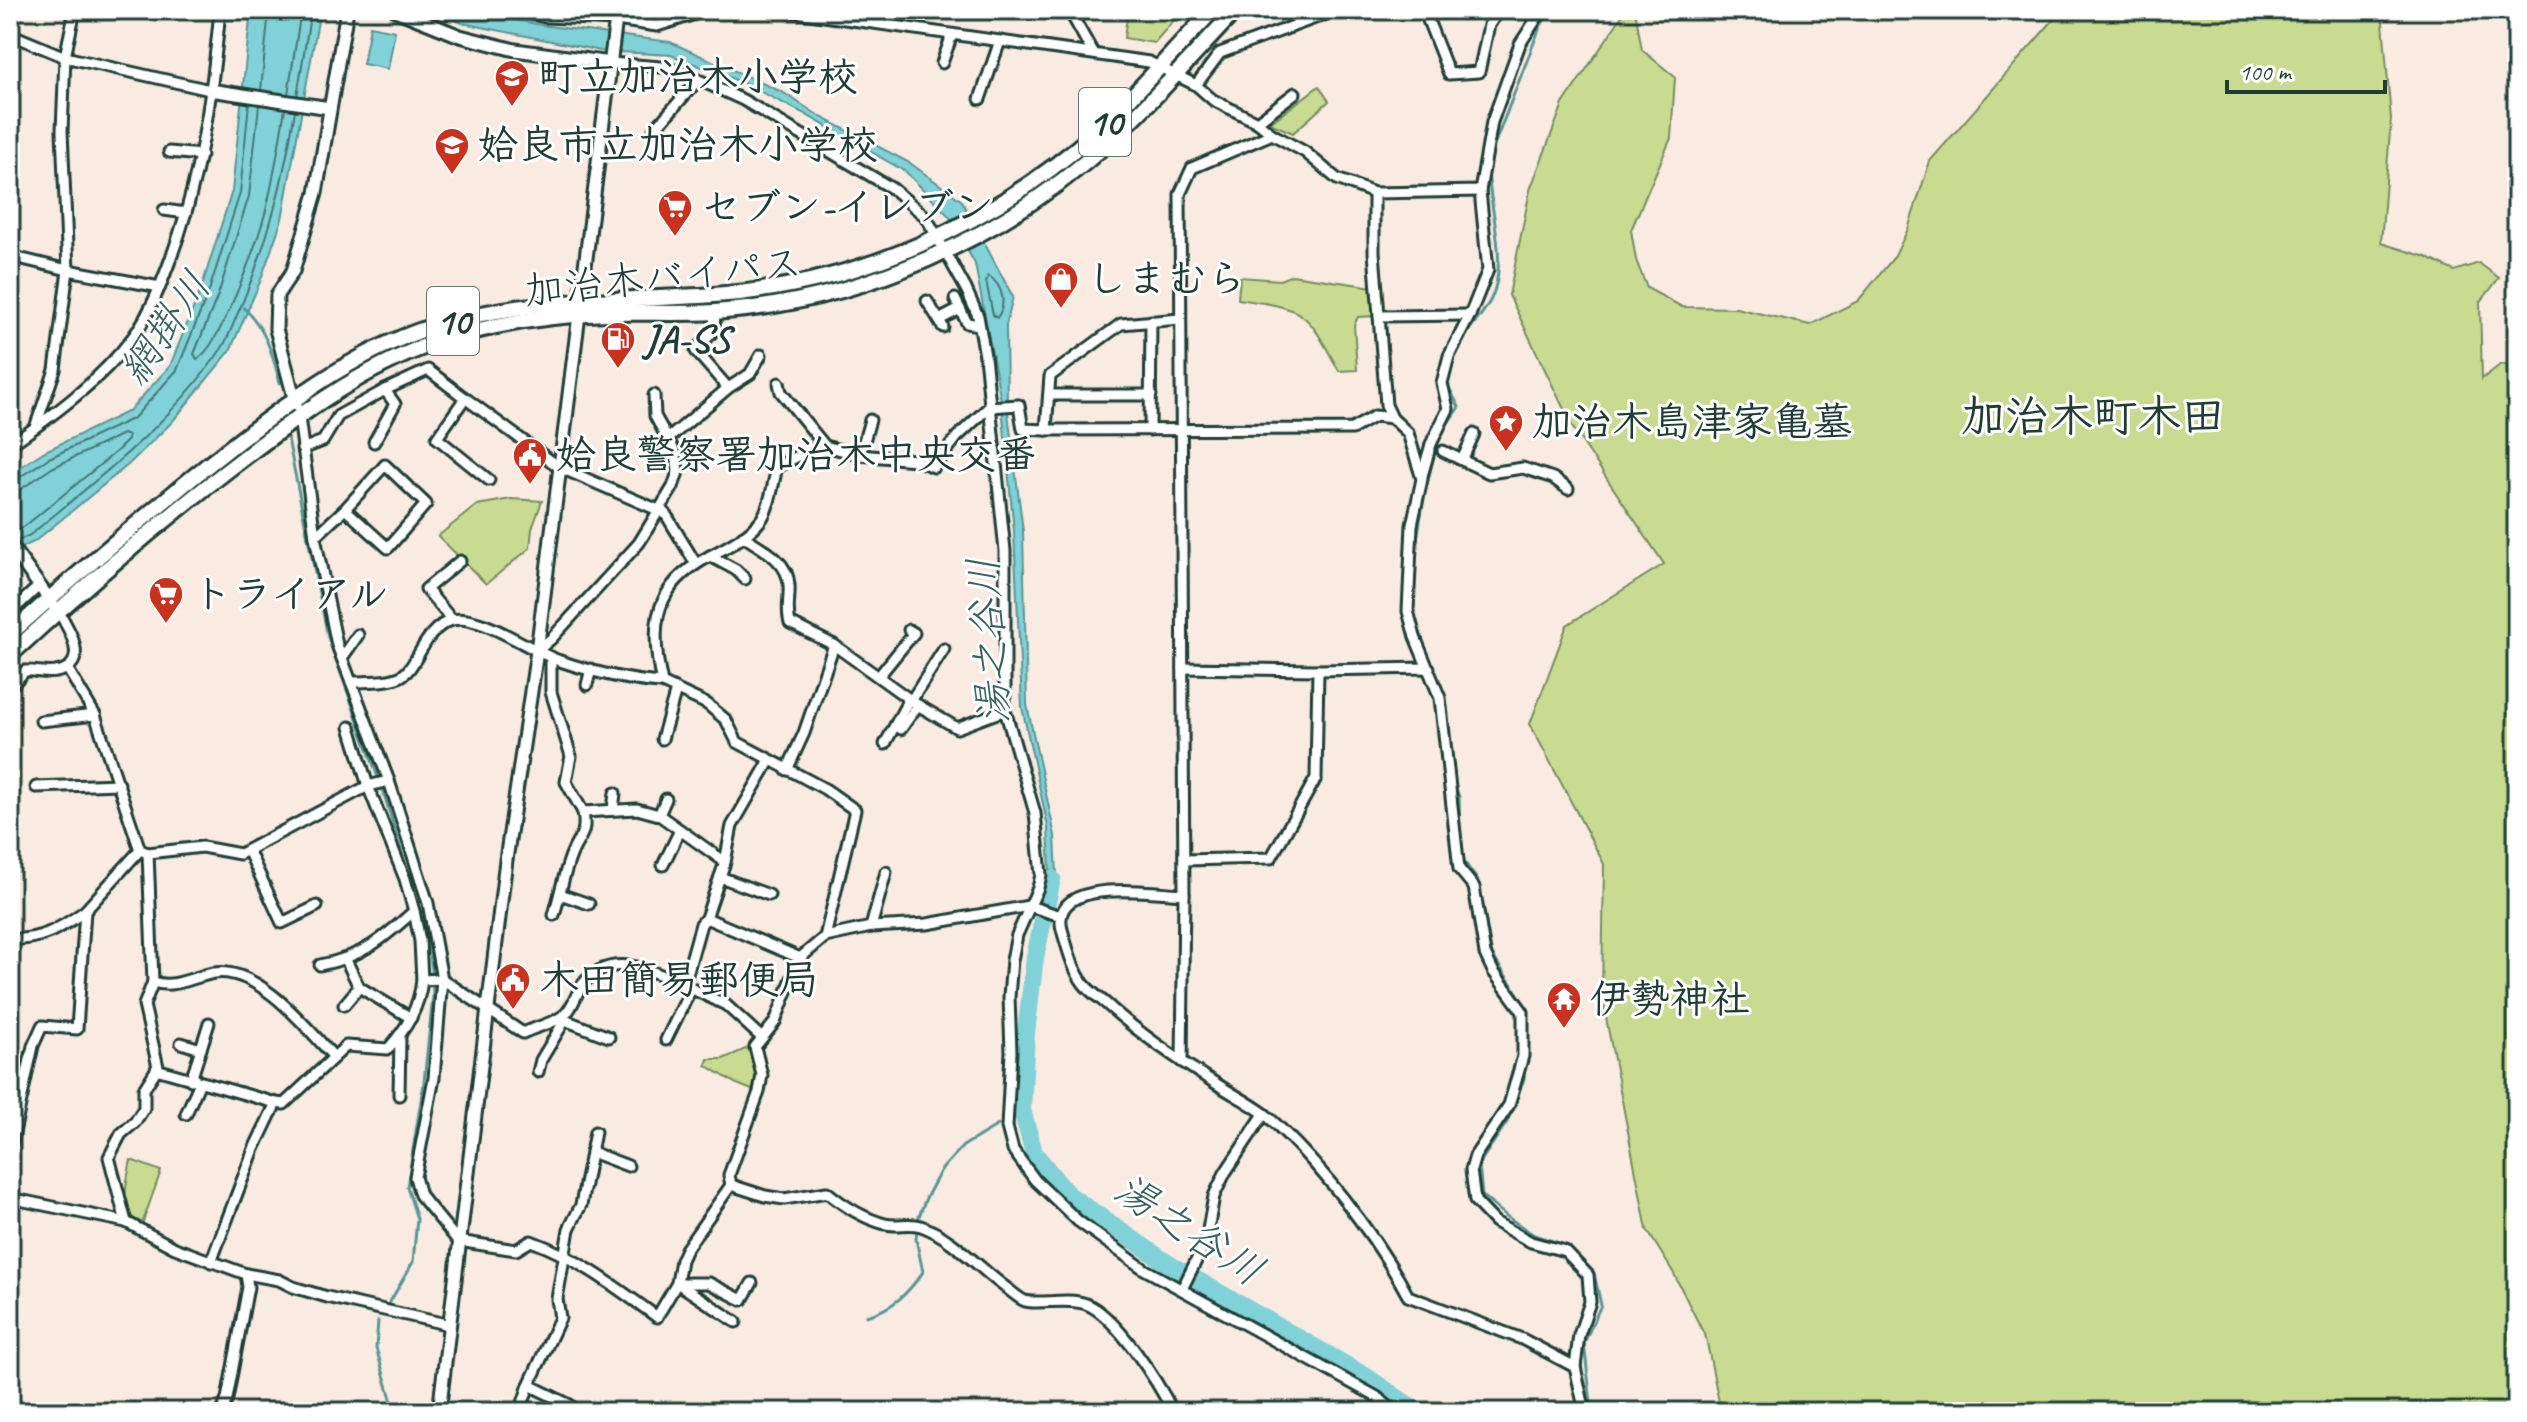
<svg xmlns="http://www.w3.org/2000/svg" width="2527" height="1422" font-family="Caveat,'Klee One',sans-serif">
<style>
.green{fill:#c8db90;stroke:#748c62;stroke-width:2}
.water{fill:#80d1d8;stroke:#599696;stroke-width:2}
.lines{fill:none;stroke-linecap:round;stroke-linejoin:round}
.shore{stroke:#467876;stroke-width:2}
.stream{stroke:#599696;stroke-width:3}
.river{stroke:#80d1d8;stroke-width:18}
.minor-casing{stroke:#1f3d34;stroke-width:15}
.tertiary-casing{stroke:#1f3d34;stroke-width:17}
.trunk-casing{stroke:#1f3d34;stroke-width:20}
.minor{stroke:#fff;stroke-width:9}
.tertiary{stroke:#fff;stroke-width:11}
.trunk{stroke:#fff;stroke-width:14}
.labels{text-anchor:middle;dominant-baseline:central;stroke-width:6;stroke-linejoin:round;paint-order:stroke}
.shield{fill:#fff;stroke:#627771;stroke-width:2}
.shield-label{font-size:38px;font-weight:bold;fill:#1f3d34}
.poi-label{font-size:40px;font-weight:bold;fill:#1f3d34;stroke:#fff;text-anchor:start}
.street-label{font-size:40px;fill:#1f3d34;stroke:#fff}
.water-label{font-size:42px;font-style:italic;fill:#37625d;stroke:#fff}
.quarter-label{font-size:44px;font-weight:bold;fill:#1f3d34;stroke:#fff}
</style>
<rect width="100%" height="100%" fill="#f9eae2"/>
<filter id="ink" filterUnits="userSpaceOnUse"><feTurbulence type="fractalNoise" baseFrequency=".0125" numOctaves="2"/><feDisplacementMap in="SourceGraphic" scale="16" xChannelSelector="R" yChannelSelector="G"/><feConvolveMatrix kernelMatrix="1 2 1 2 8 2 1 2 1" color-interpolation-filters="sRGB"/></filter>
<g filter="url(#ink)">
<g class="green">
<path d="M1128 10H1183L1154 43 1124 38Z"/>
<path d="M1626 10H1635L1642 50 1675 77 1671 138 1631 230 1636 260 1647 288 1682 307 1736 308 1810 325 1858 301 1895 256 1908 229 1930 161 2062 10H2382L2391 119 2381 243 2426 257 2454 271 2479 263 2499 278 2480 303 2482 379 2501 364 2517 368V1412H1721L1706 1338 1673 1272 1647 1230 1602 997 1604 864 1530 724 1567 625 1664 564 1573 428 1509 295 1530 190 1563 104Z"/>
<path d="M1319 86 1329 101 1293 133 1270 123Z"/>
<path d="M1292 275 1373 287 1376 316 1358 317 1354 325 1357 370 1339 371C1306 310 1307 309 1238 299L1240 277 1280 280Z"/>
<path d="M511 499 542 501 532 529 530 548 486 584 438 536 477 505Z"/>
<path d="M748 1048C759 1058 759 1078 754 1091L735 1083 706 1065 708 1059H723Z"/>
<path d="M131 1160 161 1171 141 1227C118 1208 126 1185 131 1160Z"/>
</g>
<g class="water">
<path d="M251 10H320L282 219 260 282 230 351 172 422 129 464 34 542 10 553V474L43 452 129 411 170 366 201 289 232 191Z"/>
<path d="M431 10H470L541 25 670 42 782 92 821 117 910 163 962 201 1013 297 1006 325 1007 405 1023 531 1027 705 1055 836 1057 877 1050 904 1044 903 1050 874 1048 827 1022 707 1014 531 1002 406 975 264 949 216 906 172 801 112 741 82 671 55 601 51 462 23Z"/>
<path d="M370 26 395 31 388 69 363 64Z"/>
</g>
<g class="lines">
<g class="shore">
<path d="M261 90 269 10"/>
<path d="M288 94 301 10"/>
<path d="M297 96 311 10"/>
<path d="M259 105 249 196 218 295 194 354 197 359C220 348 257 242 265 214 274 180 279 143 285 109"/>
<path d="M989 276C1003 286 1007 304 997 318L993 315 986 281Z"/>
<path d="M10 480 17 479 47 459 134 418 177 370 209 291 240 193 249 103"/>
<path d="M10 490 21 489 52 468 123 434 128 436V440L117 451 25 526 10 533"/>
<path d="M17 541 30 535C99 478 171 423 222 348 230 335 235 318 242 304 269 239 284 179 295 110"/>
</g>
<g class="stream">
<path d="M2510 10 2517 51"/>
<path d="M1491 153 1540 27 1551 10"/>
<path d="M244 308C266 329 273 355 280 383"/>
<path d="M1461 341C1470 327 1484 314 1491 299 1509 261 1489 209 1488 168"/>
<path d="M287 434 328 637 384 794 428 939 432 969 433 996 424 1082 407 1187 417 1219 413 1262 387 1307"/>
<path d="M1415 551 1425 492 1439 436 1459 407 1448 386 1456 351"/>
<path d="M1417 626 1441 690"/>
<path d="M1447 725 1450 749"/>
<path d="M1453 780 1459 797 1460 836"/>
<path d="M1462 859 1478 881 1492 955 1528 1009 1527 1038"/>
<path d="M1525 1065 1524 1079 1507 1122 1479 1164 1482 1196 1506 1216 1534 1235 1568 1246 1594 1273 1601 1305 1584 1343 1592 1412"/>
<path d="M1014 1113 1022 1110"/>
<path d="M866 1316C893 1309 907 1294 923 1272L916 1239 918 1219 926 1198 941 1170 963 1146 998 1125"/>
<path d="M378 1321 376 1348 395 1412"/>
</g>
<path class="river" d="M1052 879 1035 957 1026 1033 1022 1110 1034 1153 1067 1194 1167 1263 1365 1376 1418 1412"/>
<g class="minor-casing">
<g id="minor">
<path d="M514 10 545 17 616 20 657 26 708 10"/>
<path d="M781 10 1149 62 1196 85 1213 100 1257 122 1272 134 1305 152 1337 179 1374 193 1480 191 1492 122 1520 44 1542 10"/>
<path d="M1069 10 1093 53"/>
<path d="M1424 10 1449 74 1479 72 1489 25 1499 10"/>
<path d="M10 34 65 57 210 90"/>
<path d="M611 63 661 67 679 71 743 100 893 189 926 217 966 289 978 316 985 356 1005 551V710L1035 813 1041 875 1038 888 1017 935 1012 960 1009 997 1011 1052 1007 1127 1013 1150 1035 1180 1078 1221 1144 1269 1377 1397 1395 1412"/>
<path d="M942 63 952 35"/>
<path d="M1196 85 1220 53 1337 10"/>
<path d="M980 99 1000 41"/>
<path d="M1257 122 1295 93"/>
<path d="M654 130 698 80"/>
<path d="M169 152 201 155"/>
<path d="M1374 193V252L1386 405 1392 418 1408 433 1422 479 1412 525 1408 611 1415 637 1440 698 1459 869 1474 887 1485 954 1493 971 1523 1012V1056L1509 1105 1475 1156 1471 1170 1475 1201 1495 1222 1531 1242 1565 1251 1588 1275 1590 1302 1579 1335 1575 1367 1585 1412"/>
<path d="M164 210 186 213"/>
<path d="M10 256 68 270 160 287"/>
<path d="M955 299 967 323 979 325"/>
<path d="M927 301 939 320"/>
<path d="M715 312 714 330 696 351 728 388 750 374 761 355"/>
<path d="M1379 316 1470 315"/>
<path d="M943 327 939 320 960 309"/>
<path d="M779 383 781 392 825 446"/>
<path d="M1050 395H1151"/>
<path d="M299 417 315 537 337 645 389 781 428 903 442 979 434 1078 415 1177 420 1195 458 1241 516 1250 531 1241C578 1258 617 1288 657 1317L677 1283 681 1260 686 1249 731 1185 729 1175 759 1092 762 1075 755 1047 775 1022 800 958 825 937 871 927 927 924 1029 906 1061 916"/>
<path d="M36 425 55 370 68 270 62 131 65 57 75 10"/>
<path d="M1046 430 1050 376 1121 324 1180 319"/>
<path d="M1150 430 1151 321"/>
<path d="M668 439 728 388"/>
<path d="M374 442 395 404 385 390"/>
<path d="M10 445C54 415 101 380 133 337 148 317 159 290 168 266 200 183 212 98 220 10"/>
<path d="M302 449 323 441 338 416 385 390 428 370 465 398"/>
<path d="M1443 451 1489 473 1523 468 1553 478 1568 489"/>
<path d="M860 455 870 420"/>
<path d="M1462 460 1474 434"/>
<path d="M1422 476 1431 444 1448 409 1442 383 1449 356 1470 315 1488 270 1480 191"/>
<path d="M489 480 437 438 465 398 559 467 665 513 696 564"/>
<path d="M743 536C761 548 788 560 789 585 790 599 786 609 790 623L834 645 916 704 957 728 1005 710"/>
<path d="M315 537 345 509 388 548 426 504 385 465 345 509"/>
<path d="M710 556 736 570 745 579"/>
<path d="M10 613 39 586"/>
<path d="M452 620 426 589 460 561"/>
<path d="M537 651 552 638 639 543 673 487 678 472 676 454 655 416 654 395"/>
<path d="M551 657V692L571 756 566 782 583 812 637 809 659 815 725 862"/>
<path d="M342 658 358 635"/>
<path d="M67 668 95 715 140 850 148 853 202 847 240 854 368 786 389 781"/>
<path d="M1183 668 1318 670 1429 668"/>
<path d="M879 676 914 633 909 630"/>
<path d="M351 682C365 681 386 683 399 677 418 670 422 629 452 620 480 613 532 652 560 661 590 671 630 681 662 683"/>
<path d="M587 685 591 669"/>
<path d="M10 687 25 671C35 670 46 674 56 672 92 666 69 628 58 611"/>
<path d="M911 701 944 649"/>
<path d="M41 721 95 715"/>
<path d="M350 727 368 786 405 879 414 911 420 941 422 980"/>
<path d="M901 729 918 705"/>
<path d="M662 739 676 690"/>
<path d="M885 744 909 699"/>
<path d="M787 770 804 733 834 645"/>
<path d="M36 787 119 784"/>
<path d="M613 810 615 793"/>
<path d="M659 815 666 799"/>
<path d="M248 850 282 923 317 906"/>
<path d="M1184 860 1271 858 1316 778 1318 670"/>
<path d="M663 865 680 830"/>
<path d="M720 877 769 895"/>
<path d="M560 894 589 904"/>
<path d="M1184 894C1154 893 1044 875 1063 933 1068 950 1073 970 1084 984 1091 993 1103 1000 1111 1008 1145 1038 1181 1062 1220 1086 1234 1095 1252 1104 1266 1115 1318 1161 1375 1234 1408 1296L1522 1339 1575 1367"/>
<path d="M554 915C560 895 564 872 572 853 580 834 587 835 583 812"/>
<path d="M706 918 800 958"/>
<path d="M871 927 886 872"/>
<path d="M825 937 855 810 825 789 737 742 726 720 707 704 662 683C651 634 651 592 698 563 719 550 745 540 760 521 770 509 773 483 777 467L806 452 825 446 860 455 915 460 934 467 957 437 989 407 1019 405 1023 429 1046 430 1352 429 1375 416 1392 418"/>
<path d="M10 939C40 941 61 928 85 911L140 850"/>
<path d="M346 960 359 987 411 1018"/>
<path d="M320 965C362 957 383 939 414 911"/>
<path d="M153 982C175 989 192 977 214 973 258 966 307 1028 334 1057"/>
<path d="M684 985 726 1005 762 1038"/>
<path d="M344 1005 359 987"/>
<path d="M562 1019 609 1037"/>
<path d="M666 1040 691 989"/>
<path d="M181 1043 201 1049"/>
<path d="M1182 1062 1184 894 1180 194 1192 168 1272 134"/>
<path d="M156 1069 276 1103"/>
<path d="M538 1072 541 1060 565 1020"/>
<path d="M191 1080 209 1023"/>
<path d="M399 1095 400 1037"/>
<path d="M186 1114 200 1082"/>
<path d="M10 1151 33 1046 42 1026 77 1029 85 911"/>
<path d="M591 1152 628 1166"/>
<path d="M731 1185 765 1196 784 1199 827 1192C844 1206 862 1218 885 1224 897 1227 909 1222 921 1226 952 1237 979 1268 1005 1287 1011 1291 1019 1299 1025 1301 1040 1305 1067 1297 1086 1304 1116 1315 1159 1384 1173 1412"/>
<path d="M10 1198 126 1222 175 1248 246 1274 279 1280 293 1287 327 1297 450 1325"/>
<path d="M126 1222 109 1157 121 1134 135 1122 144 1108V1089L158 1067 144 1005 153 982 148 853"/>
<path d="M211 1262 254 1149 276 1103 284 1104 346 1046 388 1049C407 1028 419 1008 422 980L442 979 523 1033C535 1027 552 1024 563 1016 572 1010 576 994 582 985 610 950 651 970 684 985L701 924 706 918 725 862 732 826 770 760"/>
<path d="M677 1283H709L742 1300 752 1283"/>
<path d="M680 1285 736 1322"/>
<path d="M1182 1289 1206 1241 1214 1196 1225 1173 1264 1114"/>
<path d="M529 1385 570 1405"/>
<path d="M222 1412 227 1399 248 1287 246 1274"/>
<path d="M520 1412 529 1385 560 1318 557 1299 569 1229 581 1205 595 1132"/>
</g>
</g>
<g class="tertiary-casing">
<g id="tertiary">
<path d="M395 10 460 36 515 50 611 63"/>
<path d="M210 90 330 108"/>
<path d="M296 405 276 329 277 295 293 271 316 193 347 10"/>
<path d="M10 545 54 606"/>
<path d="M439 1412 506 860 537 651 617 10"/>
</g>
</g>
<g class="trunk-casing">
<g id="trunk">
<path d="M10 634C75 576 140 520 208 465 276 412 346 355 428 328 520 297 619 302 714 295 855 286 990 226 1096 132 1137 94 1174 50 1213 10"/>
<path d="M10 655C79 591 150 531 224 473 290 422 357 369 437 342 491 324 551 315 607 313 643 312 679 314 715 312 861 302 1004 238 1111 140 1155 99 1195 53 1236 10"/>
</g>
</g>
<use href="#minor" class="minor"/>
<use href="#tertiary" class="tertiary"/>
<use href="#trunk" class="trunk"/>
</g>
</g>
<defs>
<g id="school-pin" transform="scale(1.8)"><path d="M0 17L-7.5 6A9.5 9.5 0 1 1 7.5 6Z" fill="#c8321e" stroke="#fff"/><path d="M0-5L7-2L0 1L-7-2ZM-4 1L0 2.5L4 1V4Q0 6-4 4Z" fill="#fff"/></g>
<g id="supermarket-pin" transform="scale(1.8)"><path d="M0 17L-7.5 6A9.5 9.5 0 1 1 7.5 6Z" fill="#c8321e" stroke="#fff"/><path d="M-6-5.5h2.5l.6 2H6L4.5 2H-2.5L-4.4-4H-6ZM-1.5 3.2a1.3 1.3 0 1 0 .1 0ZM3 3.2a1.3 1.3 0 1 0 .1 0Z" fill="#fff"/></g>
<g id="shop-pin" transform="scale(1.8)"><path d="M0 17L-7.5 6A9.5 9.5 0 1 1 7.5 6Z" fill="#c8321e" stroke="#fff"/><path d="M-5-2.5h2.3a2.7 3.5 0 0 1 5.4 0H5L5.5 6h-11ZM-1.5-2.5h3a1.5 2.3 0 0 0-3 0Z" fill="#fff"/></g>
<g id="fuel-pin" transform="scale(1.8)"><path d="M0 17L-7.5 6A9.5 9.5 0 1 1 7.5 6Z" fill="#c8321e" stroke="#fff"/><path d="M-5.5-6h7V0h2V4h1.3V-2.5L3-4.5l.8-.8L6-3V5H2.5V1h-1V6h-7ZM-4.2-4.7v3.2H.2V-4.7Z" fill="#fff"/></g>
<g id="sight-pin" transform="scale(1.8)"><path d="M0 17L-7.5 6A9.5 9.5 0 1 1 7.5 6Z" fill="#c8321e" stroke="#fff"/><path d="M0-6L1.8-2.2L6-1.7L2.9 1.2L3.7 5.4L0 3.3L-3.7 5.4L-2.9 1.2L-6-1.7L-1.8-2.2Z" fill="#fff"/></g>
<g id="civic-pin" transform="scale(1.8)"><path d="M0 17L-7.5 6A9.5 9.5 0 1 1 7.5 6Z" fill="#c8321e" stroke="#fff"/><path d="M-.6-6.5H3V-4.5H.6V-3L4-1V1h2V6H-6V1h2V-1L-.6-3ZM-1.2 2.5V6h2.4V2.5Z" fill="#fff"/></g>
<g id="temple-pin" transform="scale(1.8)"><path d="M0 17L-7.5 6A9.5 9.5 0 1 1 7.5 6Z" fill="#c8321e" stroke="#fff"/><path d="M0-6L5-2H3V0L6.5 2.5H4V6H1.5V3h-3V6H-4V2.5H-6.5L-3 0V-2H-5Z" fill="#fff"/></g>
</defs>
<g fill-rule="evenodd">
<use href="#school-pin" x="512" y="77"/>
<use href="#school-pin" x="452" y="145"/>
<use href="#supermarket-pin" x="675" y="207"/>
<use href="#shop-pin" x="1061" y="279"/>
<use href="#fuel-pin" x="618" y="339"/>
<use href="#sight-pin" x="1506" y="422"/>
<use href="#civic-pin" x="530" y="455"/>
<use href="#supermarket-pin" x="166" y="594"/>
<use href="#civic-pin" x="513" y="980"/>
<use href="#temple-pin" x="1564" y="999"/>
</g>
<g class="labels">
<g class="shield">
<rect x="1079" y="88" width="52" height="68" rx="6"/>
<rect x="427" y="287" width="52" height="68" rx="6"/>
</g>
<g class="shield-label">
<text x="1105" y="122">10</text>
<text x="453" y="321">10</text>
</g>
<g class="poi-label">
<text x="538" y="77">町立加治木小学校</text>
<text x="478" y="145">姶良市立加治木小学校</text>
<text x="701" y="207">セブン-イレブン</text>
<text x="1087" y="279">しまむら</text>
<text x="644" y="339">JA-SS</text>
<text x="1532" y="422">加治木島津家亀墓</text>
<text x="556" y="455">姶良警察署加治木中央交番</text>
<text x="192" y="594">トライアル</text>
<text x="539" y="980">木田簡易郵便局</text>
<text x="1590" y="999">伊勢神社</text>
</g>
<g class="street-label">
<text transform="translate(663 277) rotate(-6)">加治木バイパス</text>
</g>
<g class="water-label">
<text transform="translate(165 328) rotate(-55)">網掛川</text>
<text transform="translate(989 641) rotate(-94)">湯之谷川</text>
<text transform="translate(1189 1230) rotate(33)">湯之谷川</text>
</g>
<g class="quarter-label">
<text x="2093" y="416">加治木町木田</text>
</g>
</g>
<rect width="2527" height="1422" fill="none" stroke="#fff" stroke-width="40"/>
<rect x="20" y="20" width="2487" height="1382" fill="none" stroke="#1f3d34" stroke-width="3" filter="url(#ink)"/>
<path d="M2227 80v12h158v-12" fill="none" stroke="#1f3d34" stroke-width="4"/>
<text x="2239" y="80" font-size="24" fill="#1f3d34" stroke="#ffffff" stroke-width="6" paint-order="stroke">100 m</text>
</svg>
